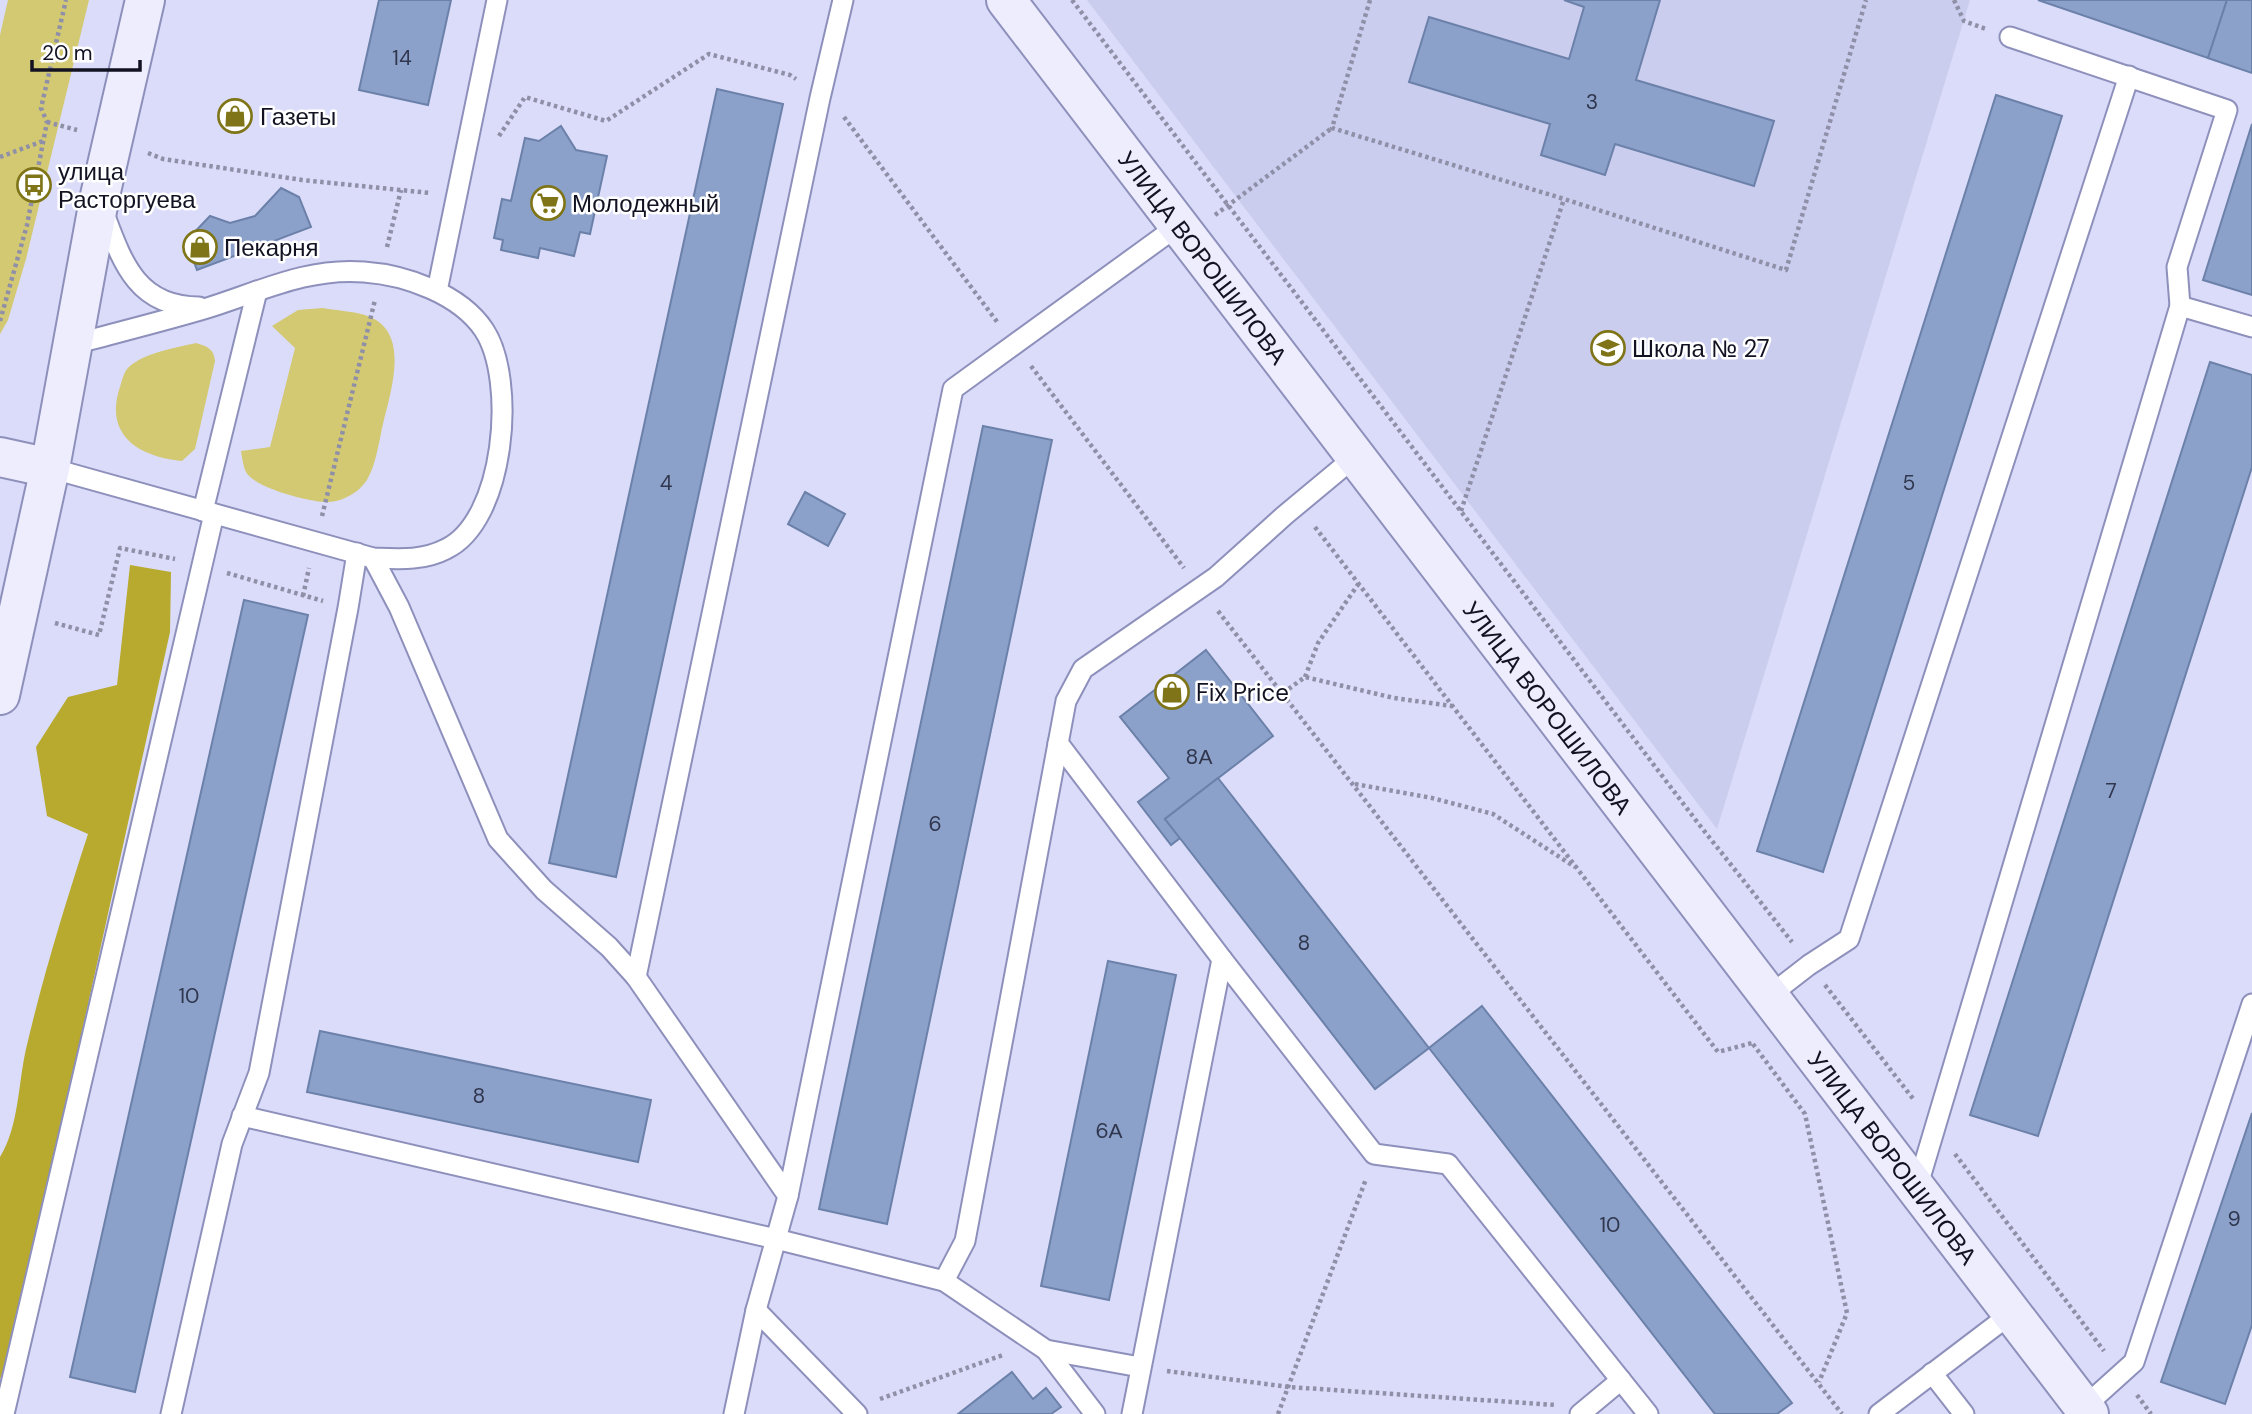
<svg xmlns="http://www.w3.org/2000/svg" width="2252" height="1414" font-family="'DM Sans',sans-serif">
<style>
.built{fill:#cbcdee}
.green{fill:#d3c973}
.forest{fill:#b8aa2e}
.building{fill:#8ba1ca;stroke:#6c81a9;stroke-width:2}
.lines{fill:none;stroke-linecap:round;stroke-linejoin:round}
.lane-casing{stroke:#8e90bc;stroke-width:23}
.secondary-casing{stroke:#8e90bc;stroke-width:42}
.path{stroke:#8f90a8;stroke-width:4.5;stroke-dasharray:3.5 3.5;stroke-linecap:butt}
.lane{stroke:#fff;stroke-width:19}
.secondary{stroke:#ededfd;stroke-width:38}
.labels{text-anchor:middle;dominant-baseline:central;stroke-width:5;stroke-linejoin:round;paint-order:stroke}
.number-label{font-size:21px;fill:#30364d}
.poi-label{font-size:24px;fill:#121223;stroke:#fff;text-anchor:start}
.street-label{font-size:24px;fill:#121223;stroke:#fff}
</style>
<rect width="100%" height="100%" fill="#dbdcf9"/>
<path class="built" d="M1087 0H1970L1717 829 1237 198Z"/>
<g class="green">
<path d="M8 0H89L26 259 8 320 0 334V35Z"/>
<path d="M323 308C337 311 357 311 370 317 411 334 390 393 383 424 379 441 375 473 363 485 355 495 338 503 325 502 307 501 255 488 246 472 243 466 242 457 241 451L270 447 295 348 272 326 298 310Z"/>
<path d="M196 343C207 346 214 349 215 361L195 449 182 461C141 457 105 437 119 390 122 382 123 371 130 366 147 352 175 348 196 343Z"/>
</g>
<path class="forest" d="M130 565 171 572 170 632 10 1359 0 1379V1157C19 1126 18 1084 26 1049 43 976 65 905 88 834L47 816 36 747 68 697 117 685Z"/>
<g class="building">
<path d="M379 0H451L428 105 359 90Z"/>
<path d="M1564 0H1660L1636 80 1774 121 1754 186 1615 144 1605 175 1541 155 1550 124 1409 82 1429 17 1569 59 1584 7Z"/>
<path d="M2038 0H2227L2208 58Z"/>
<path d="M2227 0H2252V73L2208 58Z"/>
<path d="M717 89 783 104 616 877 549 863Z"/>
<path d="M1996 95 2062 116 1823 872 1757 851Z"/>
<path d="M2252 124V295L2203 280Z"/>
<path d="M561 126 576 150 607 156 590 234 580 232 574 256 540 248 538 258 501 250 503 240 494 238 502 199 511 201 525 138 539 141Z"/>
<path d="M281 188 299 197 311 227 197 270 186 241 210 216 230 223 255 216Z"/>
<path d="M2210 362 2252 375V467L2038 1136 1970 1115Z"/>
<path d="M983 426 1052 440 887 1224 819 1209Z"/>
<path d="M805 492 845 514 828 546 788 524Z"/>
<path d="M244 600 308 615 135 1392 70 1377Z"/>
<path d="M1206 650 1273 736 1165 819 1180 838 1171 845 1138 802 1169 778 1120 717Z"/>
<path d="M1218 778 1429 1048 1375 1089 1165 819Z"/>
<path d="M1108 961 1176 975 1109 1300 1041 1286Z"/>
<path d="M1482 1006 1792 1403 1777 1414H1715L1429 1048Z"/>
<path d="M320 1031 651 1100 638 1162 307 1092Z"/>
<path d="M2252 1113V1325L2225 1404 2161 1382Z"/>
<path d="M1012 1372 1033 1399 1046 1388 1061 1407 1051 1414H958Z"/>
</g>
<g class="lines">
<g class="lane-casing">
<g id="lane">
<path d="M103 211C122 261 136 307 199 307"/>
<path d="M437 291 497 0"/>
<path d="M2180 306 2252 327"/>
<path d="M50 468 373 558C399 559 423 561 446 549 505 521 517 380 484 330 460 294 406 275 364 272 307 267 257 293 204 309 160 322 115 333 71 345"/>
<path d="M203 511 257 291"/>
<path d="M373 558 399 607 498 839 544 890 609 947 636 977 788 1196 756 1310 734 1414"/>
<path d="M1058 743 1222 959 1374 1154 1448 1164 1648 1414"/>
<path d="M636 977 820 98 843 0"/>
<path d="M1769 996 1809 965 1849 939 2129 76"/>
<path d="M242 1116 776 1239 944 1281 1046 1350 1140 1367"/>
<path d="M1917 1188 2180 306 2177 267 2227 110 2010 37"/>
<path d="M788 1196 953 389 1179 225"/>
<path d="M944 1281 965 1241 1066 701 1083 669 1216 577 1285 515 1356 456"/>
<path d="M756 1310 857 1414"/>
<path d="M1046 1350 1095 1414"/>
<path d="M1932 1373 1964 1414"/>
<path d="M2084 1407 2134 1362 2252 1004"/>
<path d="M4 1414 214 514"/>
<path d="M171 1414 232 1144 259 1073 348 608 357 553"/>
<path d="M1132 1414 1222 959"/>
<path d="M1580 1414 1621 1380"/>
<path d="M1879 1414 2012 1313"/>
</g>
</g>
<g class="secondary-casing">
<g id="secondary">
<path id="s1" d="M1006 0 2089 1414"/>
<path d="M0 457 50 468"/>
<path d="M0 695 50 468 99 200 145 0"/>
</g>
</g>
<g class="path">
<path d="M1072 0 1698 823 1792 942"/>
<path d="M1370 0 1332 128 1564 199 1786 270 1866 0"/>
<path d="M1954 0 1964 21 1986 29"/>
<path d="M844 117 998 323"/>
<path d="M47 122 77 130"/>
<path d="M499 136 525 97 606 121 709 54 790 75 796 79"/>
<path d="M148 153 163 159 302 180 430 193"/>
<path d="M0 157 43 141"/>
<path d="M1215 215 1332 128"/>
<path d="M387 247 401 190"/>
<path d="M0 321 27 225 47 122 41 108 66 0"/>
<path d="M1031 366 1184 568"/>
<path d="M1461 511 1564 199"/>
<path d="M322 516 375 300"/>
<path d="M1315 527 1718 1052 1752 1043"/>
<path d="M227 573 323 601"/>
<path d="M303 596 309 568"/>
<path d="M1218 611 1842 1414"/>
<path d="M55 623 99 635 120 548 175 559"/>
<path d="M1305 677 1318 643 1359 583"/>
<path d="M1283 693 1305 677 1394 698 1452 706"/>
<path d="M1355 784 1432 798 1493 814 1575 867"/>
<path d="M1825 985 1914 1100"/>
<path d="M1753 1044 1805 1114 1847 1313 1819 1382"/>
<path d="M1955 1154 2104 1351"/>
<path d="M1167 1371 1289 1387 1556 1405"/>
<path d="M2137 1395 2151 1414"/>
<path d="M880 1399 1003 1355"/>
<path d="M1278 1414 1366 1179"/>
</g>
<use href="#lane" class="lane"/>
<use href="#secondary" class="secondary"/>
</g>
<defs>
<g id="shop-ring" transform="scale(1.75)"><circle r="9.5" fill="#fff" stroke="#7f7518" stroke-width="1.5"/><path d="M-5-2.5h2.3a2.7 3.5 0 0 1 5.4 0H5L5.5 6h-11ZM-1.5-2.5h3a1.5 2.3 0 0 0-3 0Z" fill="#7f7518"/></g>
<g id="bus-ring" transform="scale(1.75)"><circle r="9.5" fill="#fff" stroke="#7f7518" stroke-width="1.5"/><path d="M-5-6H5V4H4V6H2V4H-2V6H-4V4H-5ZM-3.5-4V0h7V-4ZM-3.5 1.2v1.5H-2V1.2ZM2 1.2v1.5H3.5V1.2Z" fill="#7f7518"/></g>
<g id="supermarket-ring" transform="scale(1.75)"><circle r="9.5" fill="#fff" stroke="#7f7518" stroke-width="1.5"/><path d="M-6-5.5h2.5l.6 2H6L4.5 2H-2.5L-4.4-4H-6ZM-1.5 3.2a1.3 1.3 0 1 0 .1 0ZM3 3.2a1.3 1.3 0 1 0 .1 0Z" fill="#7f7518"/></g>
<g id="school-ring" transform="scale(1.75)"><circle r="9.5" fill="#fff" stroke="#7f7518" stroke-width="1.5"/><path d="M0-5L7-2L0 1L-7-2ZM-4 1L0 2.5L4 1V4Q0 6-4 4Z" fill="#7f7518"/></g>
</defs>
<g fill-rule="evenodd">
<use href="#shop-ring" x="235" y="116"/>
<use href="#bus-ring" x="34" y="185"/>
<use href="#supermarket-ring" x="548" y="203"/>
<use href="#shop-ring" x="200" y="247"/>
<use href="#school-ring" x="1608" y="348"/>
<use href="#shop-ring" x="1172" y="692"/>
</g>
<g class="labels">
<g class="number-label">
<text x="402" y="58">14</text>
<text x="1592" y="102">3</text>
<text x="666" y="483">4</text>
<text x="1909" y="483">5</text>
<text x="1199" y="757">8А</text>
<text x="2111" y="791">7</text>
<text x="935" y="824">6</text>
<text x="1304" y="943">8</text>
<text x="189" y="996">10</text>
<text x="479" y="1096">8</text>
<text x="1109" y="1131">6А</text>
<text x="2234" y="1219">9</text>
<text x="1610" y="1225">10</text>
</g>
<g class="poi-label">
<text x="260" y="116">Газеты</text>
<text x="58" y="171">улица<tspan x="58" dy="28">Расторгуева</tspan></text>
<text x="572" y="203">Молодежный</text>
<text x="224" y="247">Пекарня</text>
<text x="1632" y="348">Школа № 27</text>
<text x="1196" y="692">Fix Price</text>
</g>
<g class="street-label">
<text stroke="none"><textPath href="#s1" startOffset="324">УЛИЦА ВОРОШИЛОВА</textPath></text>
<text stroke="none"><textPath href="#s1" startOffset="891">УЛИЦА ВОРОШИЛОВА</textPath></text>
<text stroke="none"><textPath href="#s1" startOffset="1458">УЛИЦА ВОРОШИЛОВА</textPath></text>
</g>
</g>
<path d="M32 60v10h108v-10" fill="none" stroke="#121223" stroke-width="3.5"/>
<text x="42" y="60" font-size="21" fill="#121223" stroke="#ffffff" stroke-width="5" paint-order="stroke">20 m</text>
</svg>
